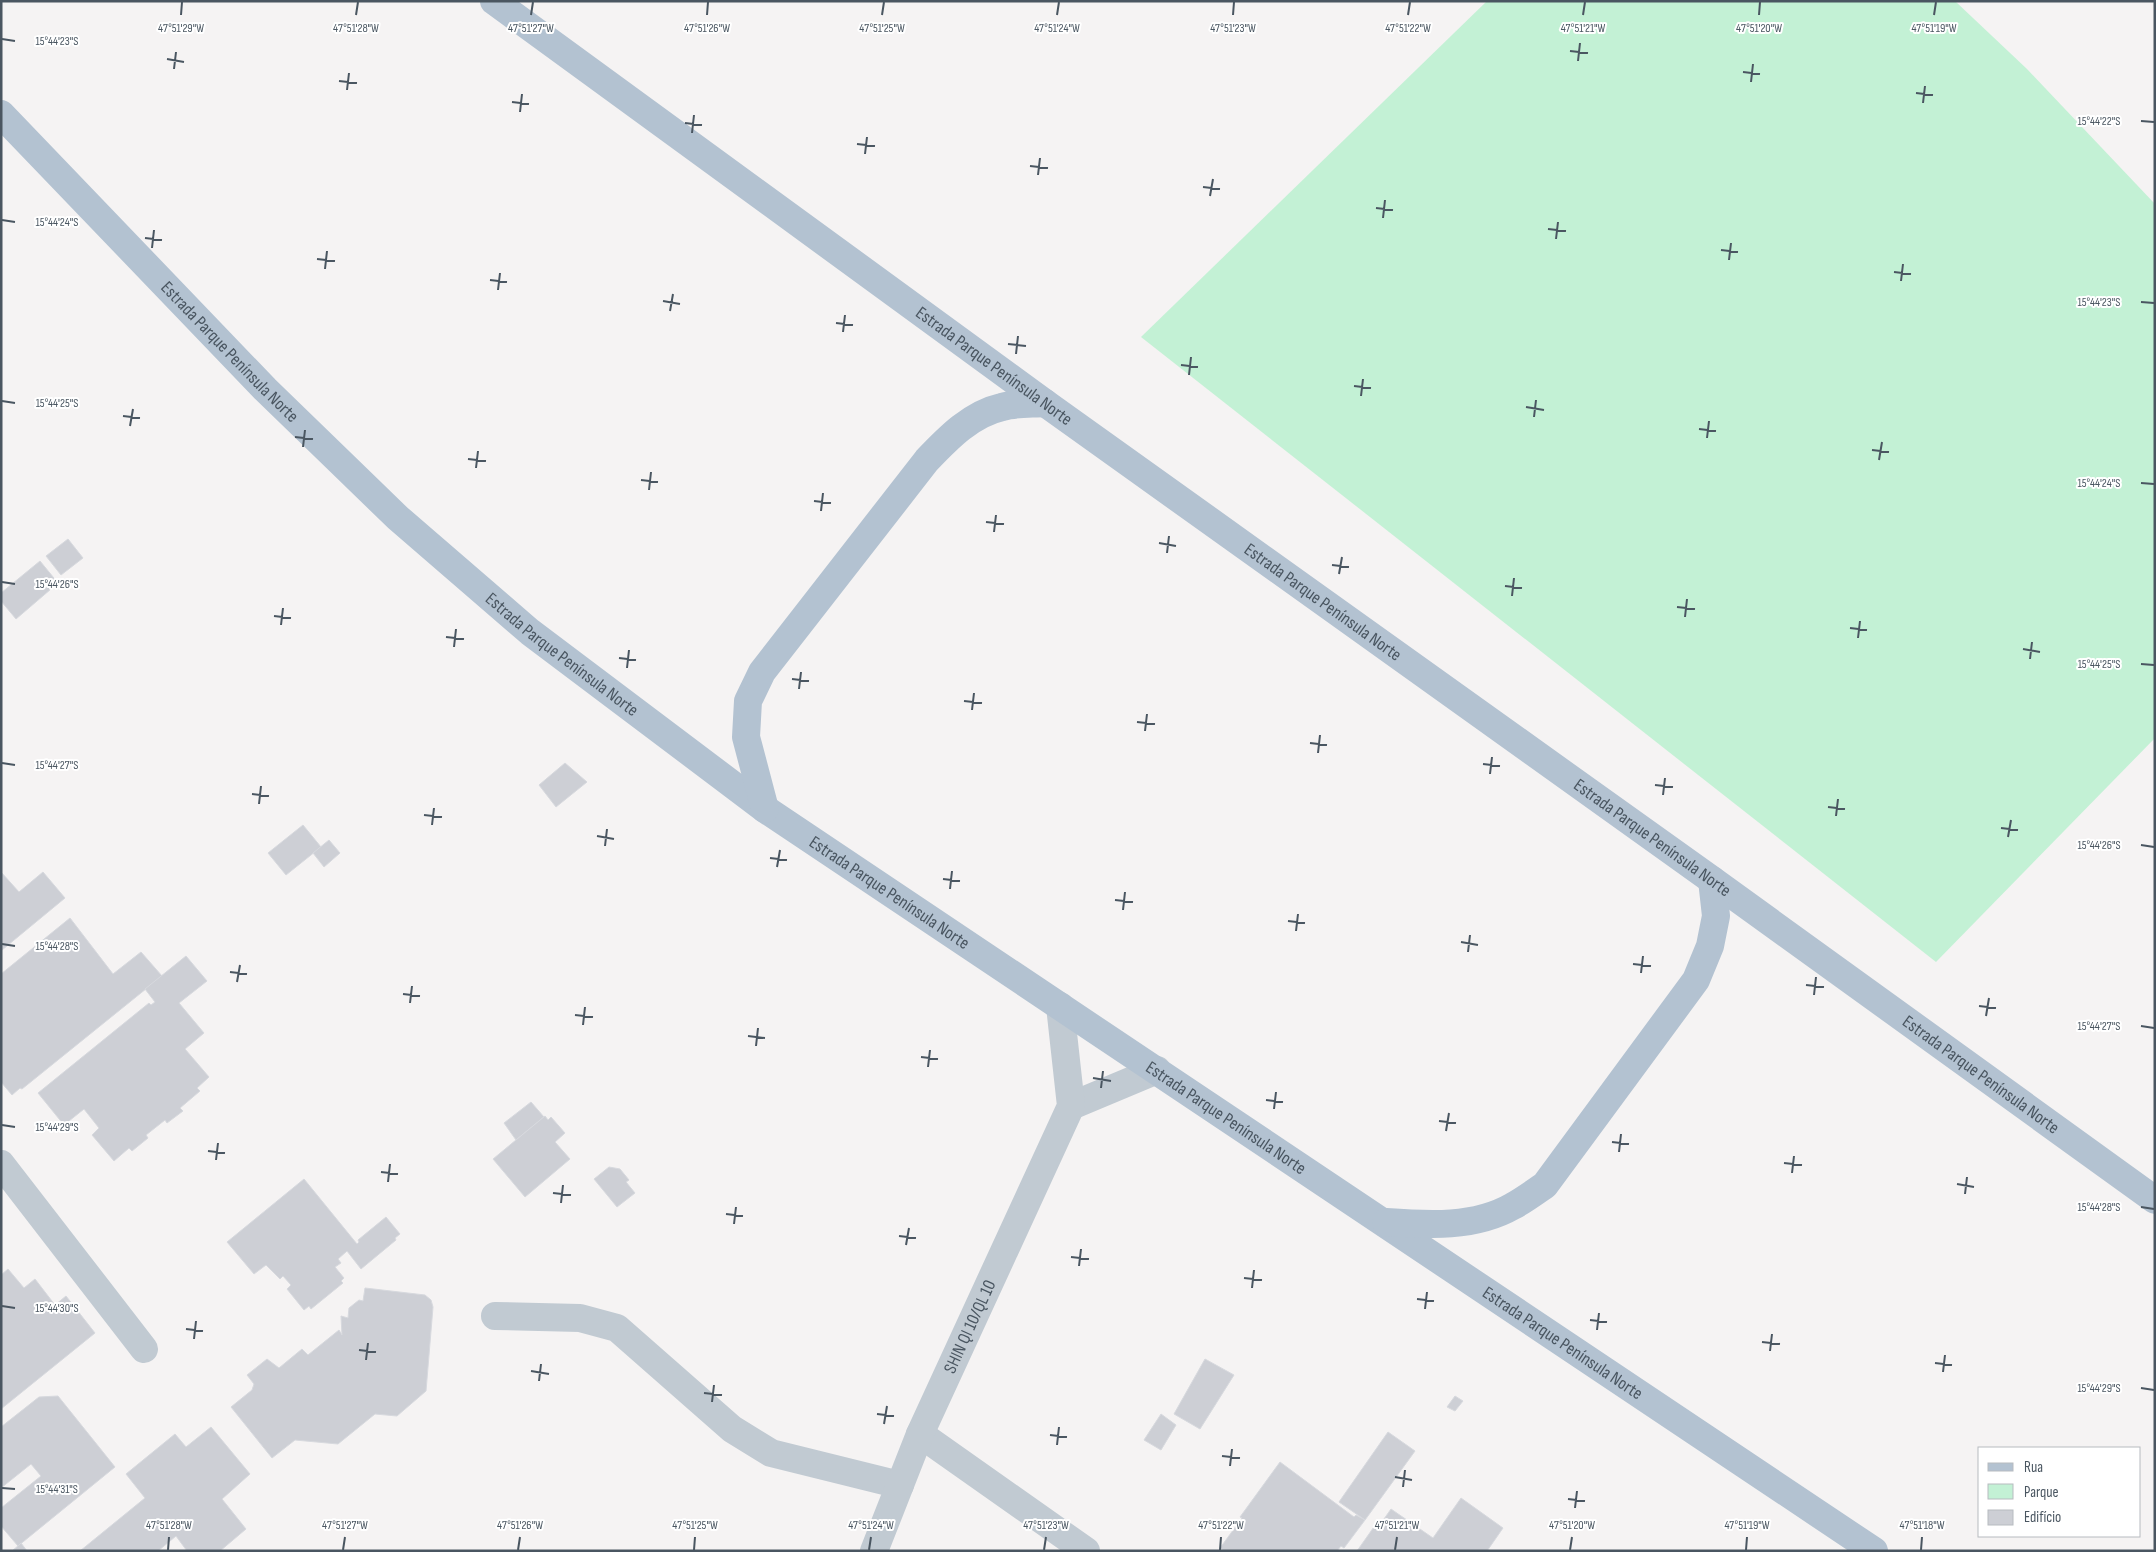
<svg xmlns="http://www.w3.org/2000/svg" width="2156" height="1552" font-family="'Sofia Sans Condensed',sans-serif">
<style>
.green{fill:#c3f1d5}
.building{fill:#cdcfd5;stroke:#d7d9de}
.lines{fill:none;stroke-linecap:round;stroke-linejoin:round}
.minor{stroke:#c1cad2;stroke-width:28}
.major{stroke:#b3c2d1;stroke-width:28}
.ticks{fill:none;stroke:#4a5661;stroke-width:2}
.labels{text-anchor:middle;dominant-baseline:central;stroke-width:4;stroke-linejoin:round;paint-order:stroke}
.street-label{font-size:18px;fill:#4a5661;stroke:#fff}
.ticks-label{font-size:12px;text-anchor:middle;fill:#4a5661;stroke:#fff;stroke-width:4;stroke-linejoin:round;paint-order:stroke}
</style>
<rect width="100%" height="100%" fill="#f5f3f3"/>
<path class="green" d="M1487 1H1955L2027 69 2155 204V738L1936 962 1141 337Z"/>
<g class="building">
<path d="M68 539 83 558 61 575 46 556Z"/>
<path d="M40 561 58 583 16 619 1 601V593Z"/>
<path d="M565 763 587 782 556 807 539 785Z"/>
<path d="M303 825 321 847 286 875 268 853Z"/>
<path d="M329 840 340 853 324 867 313 853Z"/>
<path d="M1 872 19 892 43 872 65 898 2 950Z"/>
<path d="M70 918 113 974 141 952 162 976 22 1089 20 1088 12 1095 1 1082V974Z"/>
<path d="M186 956 207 981 179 1003 204 1033 185 1049 209 1077 197 1088 200 1091 180 1108 183 1111 167 1123 165 1120 146 1135 148 1138 132 1151 129 1148 114 1161 92 1135 99 1128 84 1109 64 1125 38 1093 149 1003 151 1005 155 1002 145 989Z"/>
<path d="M531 1102 544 1117 516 1140 504 1123Z"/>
<path d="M545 1116 548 1120 551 1117 565 1133 555 1142 570 1159 525 1197 493 1159Z"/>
<path d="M609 1167 620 1169 629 1180 626 1182 635 1193 617 1207 594 1179Z"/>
<path d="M304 1179 357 1244 359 1242 358 1240 386 1217 400 1234 395 1238 396 1240 361 1269 347 1251 338 1259 341 1263 335 1267 344 1278 341 1281 343 1283 311 1309 309 1306 304 1310 287 1289 291 1285 283 1276 280 1279 266 1265 254 1274 227 1242Z"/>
<path d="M8 1269 24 1288 35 1279 55 1305 66 1296 95 1333 1 1409V1275Z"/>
<path d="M365 1288 425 1295 431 1300 433 1307 426 1391 397 1416 375 1414 338 1444 295 1440 272 1458 231 1407 252 1390 254 1384 247 1375 267 1359 279 1368 302 1349 308 1355 339 1330 342 1335 341 1316 348 1318 349 1308 359 1300 363 1301Z"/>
<path d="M1205 1359 1234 1375 1200 1429 1174 1414Z"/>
<path d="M58 1396 115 1467 18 1546 1 1526V1508L41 1476 31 1464 1 1488V1427L39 1397Z"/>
<path d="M1455 1396 1463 1401 1455 1411 1447 1407Z"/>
<path d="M1161 1414 1176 1425 1161 1450 1144 1440Z"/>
<path d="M211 1427 250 1474 222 1499 246 1529 220 1551H187L176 1536 158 1551H80L145 1498 126 1474 175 1434 186 1447Z"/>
<path d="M1388 1432 1415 1451 1365 1520 1339 1502Z"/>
<path d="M1280 1462 1354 1517 1356 1515 1365 1520 1344 1548 1341 1546 1337 1551H1224L1220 1548 1242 1518 1240 1517Z"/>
<path d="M1461 1498 1503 1528 1487 1551H1357L1376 1524 1379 1526 1391 1509 1433 1538Z"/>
<path d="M21 1543 27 1551H12L19 1545Z"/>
</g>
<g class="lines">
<g class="minor">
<path d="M1071 1106 1157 1070"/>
<path d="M1 1164 144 1349"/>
<path d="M495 1316 580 1318 617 1328 732 1429 771 1453 900 1485"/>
<path d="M920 1434 1086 1551"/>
<path id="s1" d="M874 1551 920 1434 1071 1106 1060 1006"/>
</g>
<g class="major">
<path id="s2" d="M494 1 1045 403 1712 880 2155 1200"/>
<path id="s3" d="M1 114 265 389 398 518 530 632 765 809 1874 1551"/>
<path d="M765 809 746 737 748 701 762 672 927 460C948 438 971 414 1002 407 1015 403 1031 404 1045 403"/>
<path d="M1386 1222C1428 1225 1475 1228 1513 1206 1524 1200 1535 1192 1545 1185L1696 980 1710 946 1716 916 1712 880"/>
</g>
</g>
<path class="ticks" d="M181 15 182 2M356 15 358 2M531 15 533 2M707 15 708 2M882 15 884 2M1057 15 1059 2M1233 15 1234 2M1408 15 1410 2M1583 15 1585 2M1759 15 1760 2M1934 15 1936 2M2 39 15 41M1570 51 1588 53M167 59 184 62M1578 61 1580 43M174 69 176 52M1743 72 1760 74M339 81 357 83M1751 82 1753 64M347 90 349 73M1916 93 1933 95M512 102 529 104M1923 103 1925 86M520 112 522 94M2141 121 2154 122M685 123 702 125M692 133 694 115M857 144 875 146M865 154 867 137M1030 166 1048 168M1038 175 1040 158M1203 187 1220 189M1210 196 1213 179M1376 208 1393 210M1383 218 1385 200M2 220 15 222M1548 229 1566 231M145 238 162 240M1556 239 1558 222M152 248 154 230M1721 250 1738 252M317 259 335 261M1729 260 1731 243M325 269 327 251M1894 272 1911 274M490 280 507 282M1901 281 1903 264M498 290 500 273M663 301 680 304M2141 302 2154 303M670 311 673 294M836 323 853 325M843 332 845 315M1008 344 1026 346M1016 354 1018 336M1181 365 1198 367M1189 375 1191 357M1354 386 1371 388M1361 396 1363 379M2 401 15 403M1526 407 1544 410M123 416 140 418M1534 417 1536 400M130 426 133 409M1699 429 1716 431M295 437 313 439M1707 438 1709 421M303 447 305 430M1872 450 1889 452M468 459 486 461M1879 460 1882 442M476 468 478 451M641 480 658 482M2141 483 2154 484M649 490 651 472M814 501 831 503M821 511 823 493M986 522 1004 524M994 532 996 515M1159 543 1176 546M1167 553 1169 536M1332 565 1349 567M1339 574 1342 557M2 582 15 584M1505 586 1522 588M1512 596 1514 578M1677 607 1695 609M274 616 291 618M1685 617 1687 599M281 625 283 608M1850 628 1867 630M446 637 464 639M1858 638 1860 621M454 647 456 629M2023 649 2040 652M619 658 636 660M2030 659 2032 642M2141 664 2154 665M627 668 629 650M792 679 809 681M799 689 801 672M964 701 982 703M972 710 974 693M1137 722 1155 724M1145 731 1147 714M1310 743 1327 745M1318 753 1320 735M2 763 15 765M1483 764 1500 766M1490 774 1492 757M1655 785 1673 787M252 794 269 796M1663 795 1665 778M259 804 261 786M1828 807 1845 809M424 815 442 817M1836 816 1838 799M432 825 434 808M2001 828 2018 830M597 836 614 839M2008 837 2011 820M2141 845 2154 847M605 846 607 829M770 858 787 860M777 867 780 850M943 879 960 881M950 889 952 871M1115 900 1133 902M1123 910 1125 892M1288 921 1305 923M1296 931 1298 914M1461 942 1478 945M2 944 15 946M1468 952 1470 935M1633 964 1651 966M230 972 247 974M1641 973 1643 956M237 982 240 965M1806 985 1824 987M403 994 420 996M1814 995 1816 977M410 1003 412 986M1979 1006 1996 1008M575 1015 593 1017M1986 1016 1989 998M583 1025 585 1007M2141 1026 2154 1028M748 1036 765 1038M756 1046 758 1028M921 1057 938 1059M928 1067 930 1050M1093 1078 1111 1081M1101 1088 1103 1071M1266 1100 1283 1102M1274 1109 1276 1092M1439 1121 1456 1123M2 1125 15 1127M1446 1131 1449 1113M1612 1142 1629 1144M208 1151 225 1153M1619 1152 1621 1134M216 1160 218 1143M1784 1163 1802 1165M381 1172 398 1174M1792 1173 1794 1156M388 1182 390 1164M1957 1184 1974 1187M553 1193 571 1195M1965 1194 1967 1177M561 1203 563 1185M2141 1207 2154 1209M726 1214 743 1216M734 1224 736 1207M899 1236 916 1238M906 1245 909 1228M1071 1257 1089 1259M1079 1266 1081 1249M1244 1278 1262 1280M1252 1288 1254 1270M1417 1299 1434 1301M2 1306 15 1308M1425 1309 1427 1292M1590 1320 1607 1322M186 1329 203 1331M1597 1330 1599 1313M194 1339 196 1321M1762 1342 1780 1344M359 1350 376 1352M1770 1351 1772 1334M366 1360 368 1343M1935 1363 1952 1365M531 1371 549 1374M1943 1372 1945 1355M539 1381 541 1364M2141 1388 2154 1390M704 1393 722 1395M712 1402 714 1385M877 1414 894 1416M884 1424 887 1406M1050 1435 1067 1437M1057 1445 1059 1427M1222 1456 1240 1458M1230 1466 1232 1449M1395 1477 1412 1480M1403 1487 1405 1470M2 1488 15 1489M1568 1499 1585 1501M1575 1508 1577 1491M168 1550 169 1537M343 1550 345 1537M518 1550 520 1537M694 1550 695 1537M869 1550 871 1537M1044 1550 1046 1537M1220 1550 1221 1537M1395 1550 1397 1537M1570 1550 1572 1537M1746 1550 1747 1537M1921 1550 1922 1537"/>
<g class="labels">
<g class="street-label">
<text stroke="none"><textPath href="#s3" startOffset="330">Estrada Parque Península Norte</textPath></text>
<text stroke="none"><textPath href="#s2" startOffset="619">Estrada Parque Península Norte</textPath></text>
<text stroke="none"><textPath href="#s2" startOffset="1024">Estrada Parque Península Norte</textPath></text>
<text stroke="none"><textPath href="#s3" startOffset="780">Estrada Parque Península Norte</textPath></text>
<text stroke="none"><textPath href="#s2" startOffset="1429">Estrada Parque Península Norte</textPath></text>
<text stroke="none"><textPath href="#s3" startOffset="1185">Estrada Parque Península Norte</textPath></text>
<text stroke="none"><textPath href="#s2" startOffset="1834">Estrada Parque Península Norte</textPath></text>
<text stroke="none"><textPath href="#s3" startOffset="1590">Estrada Parque Península Norte</textPath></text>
<text stroke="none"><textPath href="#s1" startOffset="244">SHIN QI 10/QL 10</textPath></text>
<text stroke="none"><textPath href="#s3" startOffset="1995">Estrada Parque Península Norte</textPath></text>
</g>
</g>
<g class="ticks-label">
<text x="181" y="32">47°51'29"W</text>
<text x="356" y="32">47°51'28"W</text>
<text x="531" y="32">47°51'27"W</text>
<text x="707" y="32">47°51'26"W</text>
<text x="882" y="32">47°51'25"W</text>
<text x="1057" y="32">47°51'24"W</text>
<text x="1233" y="32">47°51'23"W</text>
<text x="1408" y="32">47°51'22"W</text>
<text x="1583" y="32">47°51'21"W</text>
<text x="1759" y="32">47°51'20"W</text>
<text x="1934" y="32">47°51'19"W</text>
<text x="57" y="45">15°44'23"S</text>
<text x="2099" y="125">15°44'22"S</text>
<text x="57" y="226">15°44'24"S</text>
<text x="2099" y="306">15°44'23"S</text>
<text x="57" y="407">15°44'25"S</text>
<text x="2099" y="487">15°44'24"S</text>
<text x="57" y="588">15°44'26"S</text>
<text x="2099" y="668">15°44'25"S</text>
<text x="57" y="769">15°44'27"S</text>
<text x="2099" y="849">15°44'26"S</text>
<text x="57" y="950">15°44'28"S</text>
<text x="2099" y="1030">15°44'27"S</text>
<text x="57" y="1131">15°44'29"S</text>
<text x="2099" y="1211">15°44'28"S</text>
<text x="57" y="1312">15°44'30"S</text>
<text x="2099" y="1392">15°44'29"S</text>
<text x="57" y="1493">15°44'31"S</text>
<text x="169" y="1529">47°51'28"W</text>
<text x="345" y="1529">47°51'27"W</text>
<text x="520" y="1529">47°51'26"W</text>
<text x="695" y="1529">47°51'25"W</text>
<text x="871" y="1529">47°51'24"W</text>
<text x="1046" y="1529">47°51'23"W</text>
<text x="1221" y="1529">47°51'22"W</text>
<text x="1397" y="1529">47°51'21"W</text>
<text x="1572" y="1529">47°51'20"W</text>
<text x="1747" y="1529">47°51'19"W</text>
<text x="1922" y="1529">47°51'18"W</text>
</g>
<rect width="2156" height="1552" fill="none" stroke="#4a5661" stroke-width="5"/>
<rect x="1978" y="1447" width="162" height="90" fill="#ffffff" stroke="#b7bbc0"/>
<rect x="1988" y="1463" width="25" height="8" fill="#b3c2d1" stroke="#b7bbc0"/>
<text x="2024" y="1472" font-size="15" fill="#4a5661">Rua</text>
<rect x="1988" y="1484" width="25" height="15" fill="#c3f1d5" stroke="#b7bbc0"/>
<text x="2024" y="1497" font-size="15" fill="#4a5661">Parque</text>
<rect x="1988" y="1510" width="25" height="15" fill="#cdcfd5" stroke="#b7bbc0"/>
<text x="2024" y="1522" font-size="15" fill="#4a5661">Edifício</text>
</svg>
